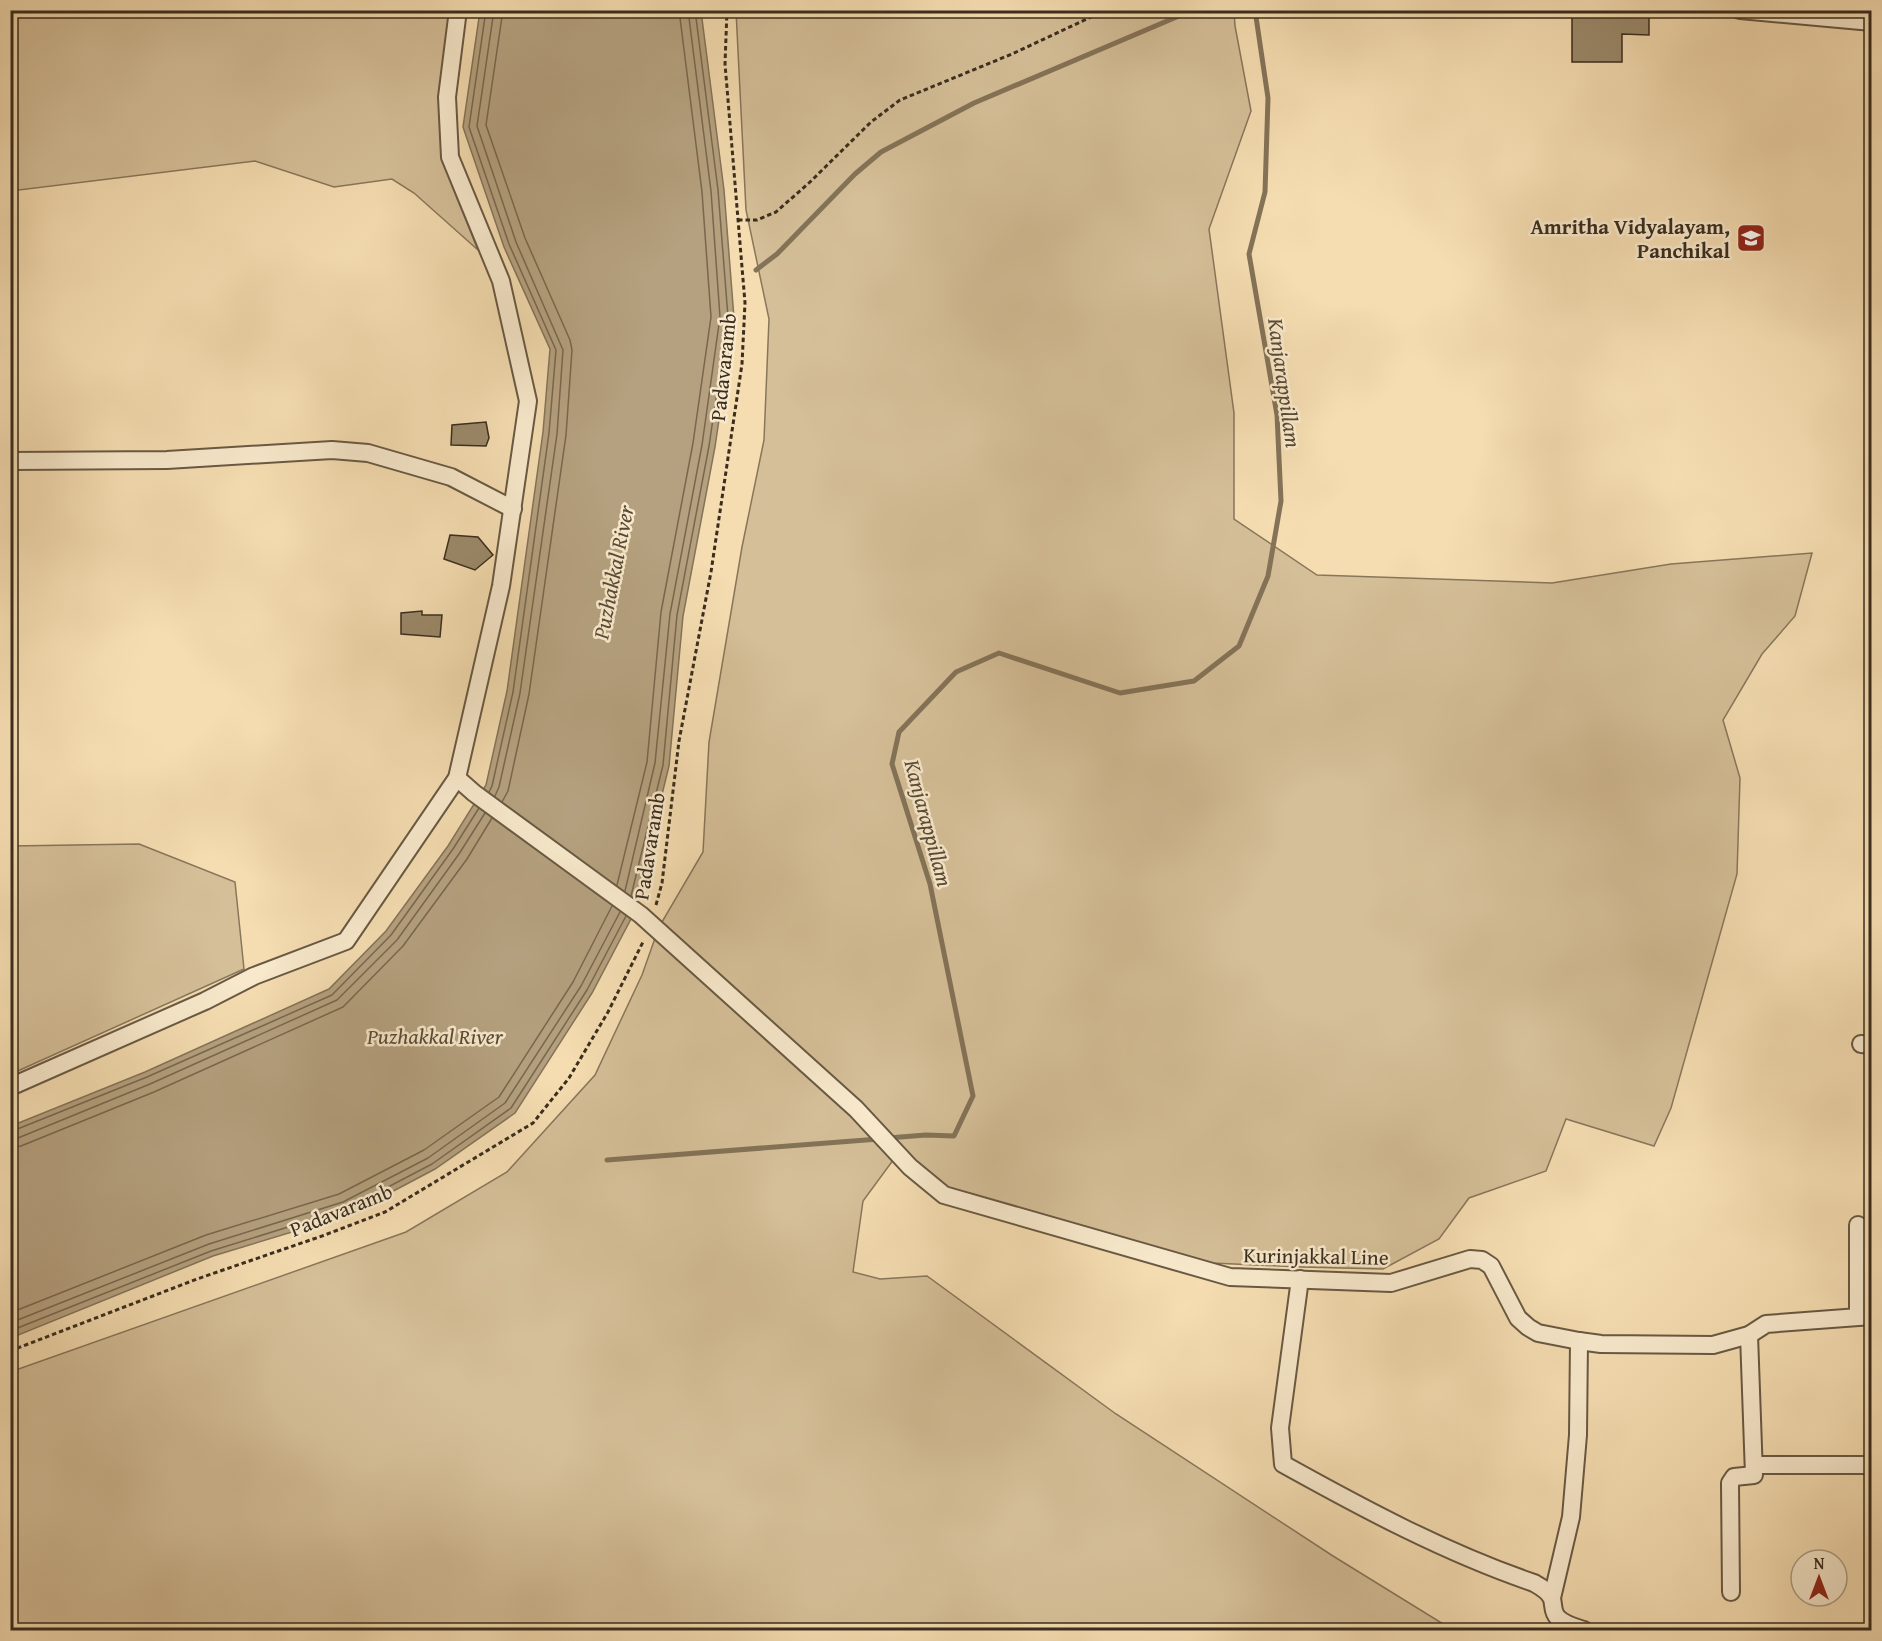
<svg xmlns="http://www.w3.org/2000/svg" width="1882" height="1641" font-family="'Gentium Book Plus',serif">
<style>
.green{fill:#d5bf98;stroke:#88765b;stroke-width:1.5}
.water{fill:#b5a17f;stroke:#847358;stroke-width:1.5}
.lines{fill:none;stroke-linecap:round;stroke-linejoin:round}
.shore{stroke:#78674e;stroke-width:1.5}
.stream{stroke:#847358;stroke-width:5}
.building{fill:#9b896a;stroke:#3a2d1e;stroke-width:1.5}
.street-casing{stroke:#695943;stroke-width:20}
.path{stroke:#3a2d1e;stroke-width:3;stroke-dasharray:4.5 3;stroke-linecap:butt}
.street{stroke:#f8e9cc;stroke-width:16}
.labels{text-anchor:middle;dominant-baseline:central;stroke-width:5;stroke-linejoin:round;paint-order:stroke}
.poi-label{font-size:21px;font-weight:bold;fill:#3a2d1e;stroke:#f8e9cc;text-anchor:end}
.street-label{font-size:21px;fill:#3a2d1e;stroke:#f8e9cc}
.water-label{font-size:22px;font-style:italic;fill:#594a36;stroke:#f8e9cc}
</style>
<rect width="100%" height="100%" fill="#f5ddb1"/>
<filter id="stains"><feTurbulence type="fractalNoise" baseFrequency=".00333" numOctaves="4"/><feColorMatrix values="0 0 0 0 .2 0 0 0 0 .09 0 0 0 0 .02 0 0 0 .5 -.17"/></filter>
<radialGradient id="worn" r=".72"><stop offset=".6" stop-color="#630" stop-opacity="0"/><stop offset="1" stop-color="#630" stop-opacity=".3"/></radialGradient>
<g class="green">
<path d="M10 11H449L439 117 450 180 478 250 414 193 392 179 334 187 255 161 11 191Z"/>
<path d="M736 11H1234L1235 26 1251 111 1209 229 1234 413V519L1317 575 1552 583 1671 564 1812 553 1795 616 1762 654 1723 720 1740 778 1737 874 1671 1108 1654 1146 1566 1119 1546 1171 1469 1198 1439 1239 1383 1269 1301 1267 1212 1263 943 1188 902 1148 863 1201 853 1272 880 1279 927 1276 1116 1414 1333 1556 1453 1630H11L10 1372 406 1232 507 1172 595 1075 642 975 659 927 703 852 709 742 742 547 764 440 769 319 746 210Z"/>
<path d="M139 844 235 882 244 969 11 1074V846Z"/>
</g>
<path class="water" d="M480 11H701L724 190 734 318 715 447 683 616 669 766 632 917 592 993 515 1113 435 1169 348 1215 213 1256 11 1338V1126L145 1072 329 989 386 931 448 846 486 785 507 691 543 432 550 349 504 247 463 127Z"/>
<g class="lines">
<g class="shore">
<path d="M486 10 469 127 509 244 556 350 549 433 513 692 492 786 489 792"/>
<path d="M494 10 477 126 516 242 563 350 557 434 520 693 499 787 495 796"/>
<path d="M502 802 508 791 529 694 566 435 572 350 570 340 525 238 486 125 503 10"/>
<path d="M617 885 647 762 661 612 693 443 711 317 702 192 679 10"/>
<path d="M625 891 655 763 670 614 702 445 720 317 711 191 688 10"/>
<path d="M631 896 663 765 677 615 709 446 728 317 718 190 695 10"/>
<path d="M10 1132 147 1077 332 995 391 935 453 849 479 808"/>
<path d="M10 1139 18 1138 150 1084 337 1000 397 940 459 854 485 813"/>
<path d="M10 1148 21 1146 154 1092 343 1007 403 946 467 859 492 818"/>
<path d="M10 1313 206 1235 339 1194 424 1150 499 1097 573 982 612 906"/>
<path d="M10 1323 209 1244 343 1202 428 1158 505 1103 581 986 620 912"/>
<path d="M10 1331 211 1251 346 1209 432 1164 511 1108 587 990 626 916"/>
</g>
<g class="stream">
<path d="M756 270 777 254 855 174 881 152 974 103 1193 10"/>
<path d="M888 1138 926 1135 954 1136 973 1096 930 884 892 764 899 732 956 672 999 653 1120 693 1194 681 1239 646 1268 576 1281 501 1277 415 1249 254 1265 192 1268 98 1255 10"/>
<path d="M607 1160 879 1139"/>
</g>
</g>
<g class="building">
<path d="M1572 10H1649V35L1622 34V62H1572Z"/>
<path d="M486 422 489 438 486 446 451 445 452 425Z"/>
<path d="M450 535 478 537 493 555 475 570 444 559Z"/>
<path d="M422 611V615H442L440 637 401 634V613Z"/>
</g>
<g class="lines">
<g class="street-casing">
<g id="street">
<path d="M1740 10 1872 22"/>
<path d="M10 461 167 460 332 450 368 453 451 477 513 509"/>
<path d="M457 778 474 793 641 915 856 1109 910 1167 944 1195 1230 1277 1391 1283 1470 1259 1482 1260 1491 1266 1518 1318 1528 1327 1538 1333 1579 1341 1601 1344 1713 1345 1749 1335 1766 1324 1872 1316"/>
<path d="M1861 1044 1872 1045"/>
<path d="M10 1087 205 1001 254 976 346 941 457 778 501 586 528 401 501 281 450 157 447 97 458 10"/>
<path d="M1858 1225V1317"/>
<path d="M1300 1279 1280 1428 1283 1464C1364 1509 1446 1553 1534 1583 1541 1587 1549 1591 1552 1599 1554 1606 1552 1612 1558 1618 1565 1625 1575 1627 1584 1630"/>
<path d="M1754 1465H1865L1872 1468"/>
<path d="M1731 1592 1730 1483 1734 1477 1754 1475 1749 1335"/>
<path d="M1552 1598 1571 1517 1578 1435 1579 1341"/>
</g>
</g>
<g class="path">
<path d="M738 220H757L776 212 810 182 871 122 900 100 1012 54 1106 10"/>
<path d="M656 905 662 883 679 741 711 572 742 364 745 303 725 64 727 10"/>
<path d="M10 1351 197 1279 322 1236 385 1212 533 1123 569 1078 608 1012 644 940"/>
</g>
<use href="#street" class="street"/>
</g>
<defs>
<g id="school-square" transform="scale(1.5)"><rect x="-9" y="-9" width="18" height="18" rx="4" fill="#8f2418" stroke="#f8e9cc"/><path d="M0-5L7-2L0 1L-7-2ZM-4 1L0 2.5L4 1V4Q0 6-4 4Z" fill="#fff"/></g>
</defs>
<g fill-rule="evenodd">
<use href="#school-square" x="1751" y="238"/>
</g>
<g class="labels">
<g class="poi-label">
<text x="1730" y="226">Amritha Vidyalayam,<tspan x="1730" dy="24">Panchikal</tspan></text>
</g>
<g class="street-label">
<text transform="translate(723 367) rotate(-84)">Padavaramb</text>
<text transform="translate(649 846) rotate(-81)">Padavaramb</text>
<text transform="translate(341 1210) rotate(-22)">Padavaramb</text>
<text transform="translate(1316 1256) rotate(1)">Kurinjakkal Line</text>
</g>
<g class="water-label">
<text transform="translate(1285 383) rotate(82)">Kanjarappillam</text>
<text transform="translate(613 572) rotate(-79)">Puzhakkal River</text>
<text transform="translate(929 823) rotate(75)">Kanjarappillam</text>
<text x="435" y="1036">Puzhakkal River</text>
</g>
</g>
<rect width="1882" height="1641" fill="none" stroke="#f5ddb1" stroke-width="36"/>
<rect x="12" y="12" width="1858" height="1617" fill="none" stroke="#3a2d1e" stroke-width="3"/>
<rect x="18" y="18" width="1846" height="1605" fill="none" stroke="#3a2d1e" stroke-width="1.5"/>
<g transform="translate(1819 1578)"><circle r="28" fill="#f8e9cc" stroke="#ac9e86" stroke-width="1.5"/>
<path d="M0-4.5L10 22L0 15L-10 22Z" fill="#8f2418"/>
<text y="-9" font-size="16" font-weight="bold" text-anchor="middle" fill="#3a2d1e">N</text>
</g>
<rect width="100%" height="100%" filter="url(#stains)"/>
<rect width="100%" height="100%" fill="url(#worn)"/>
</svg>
